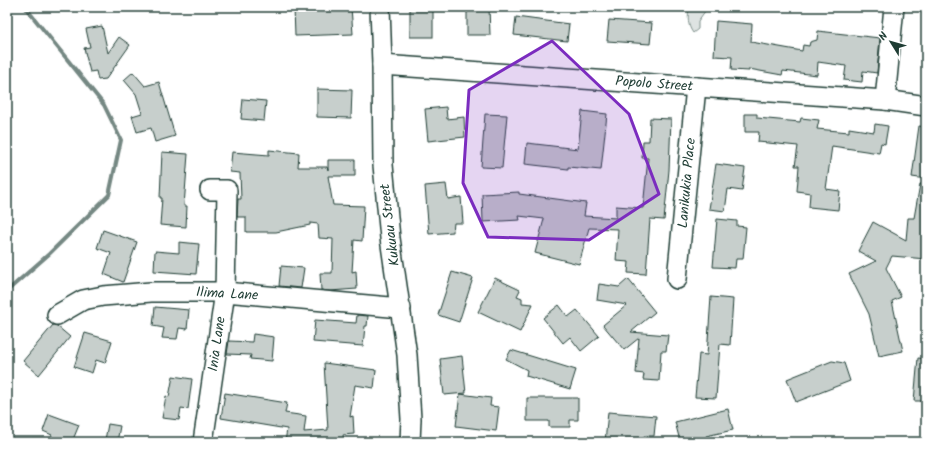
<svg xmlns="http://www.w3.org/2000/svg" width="933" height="449" font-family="Kalam,sans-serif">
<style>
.green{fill:#dee3e2;stroke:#7e908b}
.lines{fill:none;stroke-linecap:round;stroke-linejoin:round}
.stream{stroke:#758883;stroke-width:4}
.building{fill:#c7cfcc;stroke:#1f3d34}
.minor-casing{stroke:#1f3d34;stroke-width:22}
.minor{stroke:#fff;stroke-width:19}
.marked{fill:#7b2cbf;fill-opacity:0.2;stroke:#7b2cbf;stroke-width:3;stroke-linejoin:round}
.labels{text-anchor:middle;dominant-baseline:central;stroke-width:3;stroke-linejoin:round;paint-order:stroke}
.street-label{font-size:14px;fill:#1f3d34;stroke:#fff}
</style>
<rect width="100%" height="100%" fill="#fff"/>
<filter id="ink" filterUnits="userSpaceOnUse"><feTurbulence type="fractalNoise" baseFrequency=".025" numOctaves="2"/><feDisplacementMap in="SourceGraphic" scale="8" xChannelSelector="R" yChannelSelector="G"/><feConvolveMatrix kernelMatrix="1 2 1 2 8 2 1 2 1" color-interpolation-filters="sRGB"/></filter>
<g filter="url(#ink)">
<path class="green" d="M689 7H708L698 21V29L693 33C687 25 688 16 689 7Z"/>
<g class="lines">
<path class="stream" d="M7 291 49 254 109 195 121 140 104 105 25 7"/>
</g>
<g class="building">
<path d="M310 7H351L353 34 295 36 294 8Z"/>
<rect x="410" y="7" width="23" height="30"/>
<path d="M467 7H489L490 35H467Z"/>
<path d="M516 17 569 24 567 41 514 35Z"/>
<path d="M609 20 652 23 650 44 607 41Z"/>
<path d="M716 21 752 24 751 42 802 51 803 45 809 46 810 42 817 40 818 31 880 38 877 73 863 71 862 82 844 80 846 66 818 62 817 75 783 71 782 75 749 69V71L731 70 732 57 714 56Z"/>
<path d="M102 26 108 53 119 37 130 45 106 79 98 80 96 71 90 72 84 48 90 47 86 29Z"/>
<path d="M133 72 145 86 159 82 175 136 155 142 151 128 137 132 132 116 142 113 136 94 124 80Z"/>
<path d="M317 89 352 90 351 118 317 117Z"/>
<path d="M243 99 266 101 264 121 241 119Z"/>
<path d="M446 107 447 119 464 117 465 137 428 141 425 109Z"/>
<path d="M582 111 607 114 601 170 568 167V169L525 164 527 143 578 149Z"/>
<path d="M485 114 507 115 502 168 481 167Z"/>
<path d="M745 114H757V118L800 122 801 118 819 120 817 129 849 132V128L874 132 875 124 888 126 885 144 881 143 879 153 832 146 826 189 840 191 838 210 809 207 810 193 797 191 799 166H795L798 146 758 142 759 132H745Z"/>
<path d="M650 118 671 119 669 170 664 220 650 219 646 274 628 273 629 262 616 261 618 229 589 228 579 264 535 253 544 219 519 216 520 220 483 222 482 194 519 192V194L586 203 584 216 616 218V206L643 208 648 158H642L643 141H649Z"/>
<path d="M919 126 926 127V179L912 177Z"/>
<path d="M269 150 299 153 298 167H327L328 170V160H355V176H328L333 205 364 206 362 241 354 240 352 272 356 271 357 289 330 291 321 290 320 273H332L333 239 319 238 318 224 310 223V225L276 232H246V217H237L238 199H241L240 173 230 172 232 152 269 155Z"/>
<path d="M162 152 188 154 184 206H187L186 227 160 225 162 198H160Z"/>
<path d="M716 164 745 168 742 191 728 189 725 211 709 209Z"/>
<path d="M446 184 448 199 461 197 463 223H454L453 232 429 234 425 186Z"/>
<path d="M920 184H926V259L892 256 886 268 901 297 892 301 903 351 879 356 869 314 849 274 876 261 858 251 873 222 906 240 908 218H914Z"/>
<path d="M717 219 737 221V226L746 227 743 259H736L735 268 713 267Z"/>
<path d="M103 230 137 242 123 282 104 274 111 253 97 248Z"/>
<path d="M179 242 199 244 196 274 154 271 155 251 179 253Z"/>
<path d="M281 266 304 268 301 288 279 286Z"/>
<path d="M452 272 473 278 459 322 438 315Z"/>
<path d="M495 278 520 290 517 296 522 298V303L533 304 520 332 478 312Z"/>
<path d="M628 279 655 312 631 332 668 335 666 351H661L659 381 643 380 644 374 636 373 639 338 624 350 603 325 627 305 597 300 599 284 619 287Z"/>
<path d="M711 297 733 299 730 345 720 344 716 398 695 397 699 354 707 355Z"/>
<path d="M559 305 568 317 577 310 599 336 581 351 570 337 563 343 543 318Z"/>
<path d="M155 307 189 310 187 329 179 328 177 339 162 338 164 328 153 326Z"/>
<path d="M357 315 368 316 367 326H365L363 346 313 342 315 320 356 323Z"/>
<path d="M53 325 57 326 70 337 39 375 23 361Z"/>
<path d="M85 333 112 341 105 363 96 360 92 373 74 367Z"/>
<path d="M253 334 274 337 272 361 250 359 251 355 227 354 229 341 252 342Z"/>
<path d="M511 350 576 370 570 389 526 376 527 370 506 359Z"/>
<path d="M462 356 466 393 444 395 440 359Z"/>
<path d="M918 358 926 359V401H914Z"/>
<path d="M832 361 844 363 850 381 796 402 787 379Z"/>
<path d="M324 363 376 370 374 388 355 385 350 417 353 416 354 434 343 435 344 442H285L287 429 221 418 225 393 287 403 285 413 306 416 304 432 328 430Z"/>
<path d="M173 376 192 379 188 409 181 408 179 420 162 418 166 396 169 397Z"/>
<path d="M460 394 491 398 490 406 499 407 496 431 456 426Z"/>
<path d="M527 398H578V420H570V427H549V421H527Z"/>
<path d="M728 409 733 430 706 436 707 442H687L686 439 680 441 675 422Z"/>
<path d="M608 412 656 416 654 436H644V442H605Z"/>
<path d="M49 414 79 425 72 442H49L52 435 43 431Z"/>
<path d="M108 424 120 426 117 442 105 440Z"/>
</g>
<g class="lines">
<g class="minor-casing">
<g id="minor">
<path d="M380 7 382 65 383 165 390 238 407 355 411 419 410 442"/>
<path d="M382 65 885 100 926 106"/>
<path d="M885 100 894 7"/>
<path d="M677 279 696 87"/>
<path d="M57 315 83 300 103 296 151 292H225L401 308"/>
<path d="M203 442 225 292 227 190H210"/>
</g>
</g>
<use href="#minor" class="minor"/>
</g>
</g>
<path class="marked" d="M552 41 629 114 659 194 589 240 488 237 463 183 469 90Z"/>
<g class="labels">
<g class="street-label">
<text transform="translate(654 84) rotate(4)">Popolo Street</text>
<text transform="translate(687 183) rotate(-85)">Lanikukia Place</text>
<text transform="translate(390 225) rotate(-97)">Kukuau Street</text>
<text transform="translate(227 294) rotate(3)">Ilima Lane</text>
<text transform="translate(217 344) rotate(-82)">Inia Lane</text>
</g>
</g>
<rect width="933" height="449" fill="none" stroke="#fff" stroke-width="24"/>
<rect x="12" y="12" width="909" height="425" fill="none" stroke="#1f3d34" stroke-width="1.5" filter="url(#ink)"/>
<g transform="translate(891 42) rotate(307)" stroke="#ffffff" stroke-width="3" paint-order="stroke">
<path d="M0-3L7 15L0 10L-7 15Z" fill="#1f3d34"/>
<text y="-6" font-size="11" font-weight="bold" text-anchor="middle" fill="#1f3d34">N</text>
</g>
</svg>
